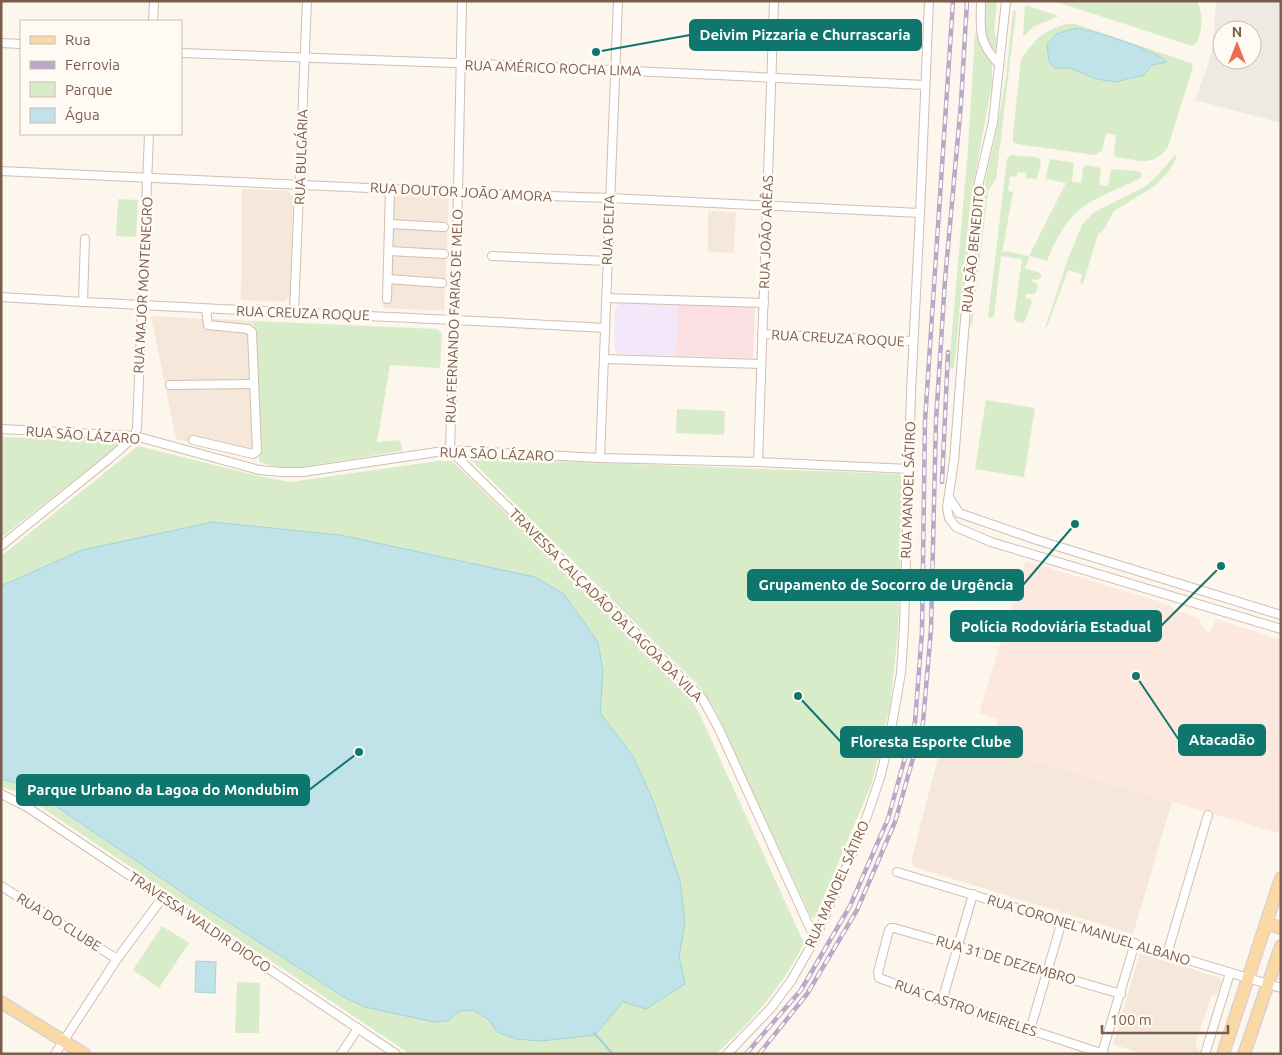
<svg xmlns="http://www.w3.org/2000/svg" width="1282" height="1055" font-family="Ubuntu,sans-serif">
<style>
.residential{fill:#f5e8da}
.commercial{fill:#fde8e0}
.industrial{fill:#efe9e4;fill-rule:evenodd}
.education{fill:#f3e8fa}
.medical{fill:#fbdfe3}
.green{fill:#d8ecc9;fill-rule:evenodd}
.water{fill:#bfe3e8;stroke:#a5d3da}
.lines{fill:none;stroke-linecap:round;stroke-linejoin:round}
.stream{stroke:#a5d3da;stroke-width:2.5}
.street-casing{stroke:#d1beb0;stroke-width:10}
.primary-casing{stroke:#dad1cd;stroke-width:14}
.street{stroke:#fff;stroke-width:8}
.primary{stroke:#fbd9a5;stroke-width:11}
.rail-casing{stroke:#b9a8c9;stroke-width:4.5}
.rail{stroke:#fffaf3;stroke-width:2.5;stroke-dasharray:8;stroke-linecap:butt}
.labels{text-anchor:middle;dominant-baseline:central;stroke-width:5;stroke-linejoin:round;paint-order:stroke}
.street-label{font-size:14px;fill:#7a5c4d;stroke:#fffaf3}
.leader{fill:none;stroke:#0f766e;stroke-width:2}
.callout-dot{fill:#0f766e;stroke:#fffaf3;stroke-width:2}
.callout{fill:#0f766e;stroke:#0f766e;stroke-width:2}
.callout-label{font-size:15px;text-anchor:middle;font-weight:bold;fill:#fff}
</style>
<rect width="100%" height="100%" fill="#fdf6ec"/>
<g class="residential">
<path d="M242 189 288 191 293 196 291 296 284 302 241 300Z"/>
<path d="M387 194 449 198 444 311 383 308Z"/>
<path d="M708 211 736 212 734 253 708 252Z"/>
<path d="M151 316 254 321 259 454 252 457 176 439Z"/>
<path d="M944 734 1172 802 1133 934 914 867 911 862Z"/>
<path d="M1140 953 1220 978 1222 981 1217 995 1211 996 1195 1047 1199 1049 1200 1054H1142L1113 1044Z"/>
</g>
<path class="commercial" d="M1026 561 1167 604 1174 609 1200 619 1202 627 1210 633 1216 619 1281 640V834L989 748 998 719 979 713Z"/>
<path class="industrial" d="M1216 1H1281V123L1195 100 1207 68 1213 45ZM1222 30H1252V60H1222Z"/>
<path class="education" d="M621 302 678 304 676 356 618 354 614 349 615 308Z"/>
<path class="medical" d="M678 304 755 307 753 358 676 356Z"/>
<g class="green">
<path d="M985 1H997L994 32 997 38 995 52C981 37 985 21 985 1Z"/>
<path d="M1054 1H1197C1204 15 1202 29 1197 43L1192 46Z"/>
<path d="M1025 5 1059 16 1033 27 1023 37Z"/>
<path d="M1014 10 1016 12 996 179 988 191 972 325 970 327 986 177 996 134 1006 77 1013 11Z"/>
<path d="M1066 24H1076L1191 63 1193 67 1168 147C1153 168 1139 160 1116 157L1114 153 1116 135 1106 133 1102 150 1095 155 1017 144 1013 142V133L1021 60 1023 56 1036 40 1043 34 1057 27ZM1076 28 1148 51 1167 61 1152 65 1144 75 1128 80 1085 75 1076 69 1065 67 1060 68 1047 45 1056 34Z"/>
<path d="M975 32 982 50 992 62V84L971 197 954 369 949 367 968 149Z"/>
<path d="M1011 155 1037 157 1040 159 1041 163 1037 179 1026 178V173L1018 172 1017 177 1010 176 1008 191 1013 192 1002 254 1004 251 1029 256 1066 183 1046 179 1048 166 1051 159 1074 163 1072 181 1081 183 1083 167 1086 165 1101 168 1099 185 1108 186 1111 169 1138 171 1141 173V176L1139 179C1087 203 1070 205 1047 261L1030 256 1025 268 1040 273 1042 275 1038 280 1032 279 1031 281 1036 283 1038 287 1035 294H1026L1025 297 1031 299 1032 302 1024 323 1017 322 1014 319 1022 259 1001 256 994 316 991 318 988 317 1007 159Z"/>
<path d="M1175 155 1177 157 1169 171 1155 186 1114 211 1103 231 1098 234 1083 284 1080 283 1082 274 1068 270 1047 327 1045 328 1069 256 1082 225 1093 213 1146 186 1156 177Z"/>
<path d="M118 199 138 200 136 237 116 236Z"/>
<path d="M254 321 437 329 442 334 440 368 390 365 377 442 400 440 402 451 295 468H279L259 462Z"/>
<path d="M986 400 1035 408 1024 477 975 469Z"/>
<path d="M677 409 725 411 724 435 676 433Z"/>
<path d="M1 437 121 441V443L1 538Z"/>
<path d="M138 446 263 477 290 482 438 461H452L469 477 611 617 692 701 700 715 804 943C783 986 752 1021 716 1054H410L20 793 1 787V556Z"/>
<path d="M469 458 899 474 903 479 898 632 890 706 872 783 815 918 811 917 714 708 699 686Z"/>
<path d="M162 926 189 943 159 988 133 970Z"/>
<path d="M237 982 260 983 259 1033H235Z"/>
</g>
<g class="water">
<path d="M1076 28C1093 30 1158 51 1167 62L1152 65 1144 75 1116 82 1096 79 1070 68H1055L1049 62 1047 45 1056 34Z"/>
<path d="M213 522 340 535 535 577 564 594 598 642 603 671 600 713 633 756 654 803 680 881 685 922 679 957 685 984 646 1009 623 1002 595 1035 541 1041 516 1039 497 1032 489 1020 473 1010 459 1011 448 1021 434 1022 365 1007 344 997 189 897 25 785 1 779V586L82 550Z"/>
<path d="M196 961 216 962 215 993 195 992Z"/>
</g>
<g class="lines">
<path class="stream" d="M594 1033 613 1054"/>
<g class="street-casing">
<g id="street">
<path d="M981 1C981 28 977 39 996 61"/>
<path d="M1006 1 993 122 979 182 966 307 954 461 947 507 949 518 956 527 991 542 1281 629"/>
<path d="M153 21 154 1"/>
<path d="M1 43 21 44"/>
<path d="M181 53 508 65 925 85"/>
<path d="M1 171 390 189 458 193 610 198 920 213"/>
<path d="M390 224 444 227"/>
<path d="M389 251 444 254"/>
<path d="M492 256 607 261"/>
<path d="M388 279 442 283"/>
<path d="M1 297C202 310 404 316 605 328"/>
<path d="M606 298 764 303"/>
<path d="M387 299 390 189"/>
<path d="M83 302 85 239"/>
<path d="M294 312 307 1"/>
<path d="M762 334 913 341"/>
<path d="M604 359 761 364"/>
<path d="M170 385 254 384"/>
<path d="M1 429 135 436 259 470 282 472H303L450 450 600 458 758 462 910 469"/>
<path d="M135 436 137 428 149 134"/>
<path d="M193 440 253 454 257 451 252 332 248 329 208 325 206 309"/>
<path d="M450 450 702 698 718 727 815 939"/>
<path d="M450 450 458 193 462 1"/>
<path d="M600 458 618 1"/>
<path d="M758 462 774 1"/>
<path d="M950 499 959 513 1037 540 1281 615"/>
<path d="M1 546 110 458 135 436"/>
<path d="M1 794 27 807 396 1054"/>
<path d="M897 872 1281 988"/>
<path d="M1 886 117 959"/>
<path d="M1167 954 1208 815"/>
<path d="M942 1001 973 894"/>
<path d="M1030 1030 1062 921"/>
<path d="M1102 1053 1135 943"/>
<path d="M55 1054 117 959 163 897"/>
<path d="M341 1054 358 1028"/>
<path d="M727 1054 771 1008 791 981 815 939 854 850 868 813 880 778 889 741 901 673 904 627 911 392 920 213 929 1"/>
<path d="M1104 1054 942 1001 879 978 878 972 889 930 891 928H894L1121 994"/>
<path d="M1205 1054 1230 973"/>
</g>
</g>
<g class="primary-casing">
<g id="primary">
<path d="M1266 923 1281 928"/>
<path d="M1 1002 84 1054"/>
<path d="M1223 1054 1281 878"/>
<path d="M1244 1054 1281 946"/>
</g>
</g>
<use href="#street" class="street"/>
<use href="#primary" class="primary"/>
<g class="rail-casing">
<g id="rail">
<path d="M942 482 948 352"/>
<path d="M746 1054 801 990 850 906 888 819 915 722 922 632 925 421 953 1"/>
<path d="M759 1054 807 994 857 910 895 822 923 723 931 629 936 420 945 280 961 103 967 1"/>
</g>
</g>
<use href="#rail" class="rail"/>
</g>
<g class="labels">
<g class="street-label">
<text transform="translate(553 68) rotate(2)">RUA AMÉRICO ROCHA LIMA</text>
<text transform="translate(301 157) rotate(-88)">RUA BULGÁRIA</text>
<text transform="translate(461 192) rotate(3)">RUA DOUTOR JOÃO AMORA</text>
<text transform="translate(608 230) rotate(-88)">RUA DELTA</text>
<text transform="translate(766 232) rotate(-88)">RUA JOÃO ARÊAS</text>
<text transform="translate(973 249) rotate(-84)">RUA SÃO BENEDITO</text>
<text transform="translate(143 285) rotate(-87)">RUA MAJOR MONTENEGRO</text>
<text transform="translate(303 313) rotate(2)">RUA CREUZA ROQUE</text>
<text transform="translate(454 316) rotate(-88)">RUA FERNANDO FARIAS DE MELO</text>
<text transform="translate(838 338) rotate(3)">RUA CREUZA ROQUE</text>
<text transform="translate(83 435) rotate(4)">RUA SÃO LÁZARO</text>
<text transform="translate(497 454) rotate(2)">RUA SÃO LÁZARO</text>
<text transform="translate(908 490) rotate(-88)">RUA MANOEL SÁTIRO</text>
<text transform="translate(606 605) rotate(45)">TRAVESSA CALÇADÃO DA LAGOA DA VILA</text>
<text transform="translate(837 884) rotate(-66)">RUA MANOEL SÁTIRO</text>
<text transform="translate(59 922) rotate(32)">RUA DO CLUBE</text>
<text transform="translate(200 922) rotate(34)">TRAVESSA WALDIR DIOGO</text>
<text transform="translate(1089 930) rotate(17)">RUA CORONEL MANUEL ALBANO</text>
<text transform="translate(1006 960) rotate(16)">RUA 31 DE DEZEMBRO</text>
<text transform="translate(966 1008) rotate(19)">RUA CASTRO MEIRELES</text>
</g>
</g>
<path class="leader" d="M596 52L690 35M1075 524L1023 585M1221 566L1161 626M1136 676L1179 740M798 696L841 742M359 752L309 790"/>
<g class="callout-dot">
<circle cx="596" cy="52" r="5"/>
<circle cx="1075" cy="524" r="5"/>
<circle cx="1221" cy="566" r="5"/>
<circle cx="1136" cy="676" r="5"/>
<circle cx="798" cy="696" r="5"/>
<circle cx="359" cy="752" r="5"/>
</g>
<g class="callout">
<rect x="690" y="20" width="231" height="30" rx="5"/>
<rect x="748" y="570" width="275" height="30" rx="5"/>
<rect x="951" y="611" width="210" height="30" rx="5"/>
<rect x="1179" y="725" width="86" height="30" rx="5"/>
<rect x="841" y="727" width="181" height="30" rx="5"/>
<rect x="17" y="775" width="292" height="30" rx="5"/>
</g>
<g class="callout-label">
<text x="805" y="40">Deivim Pizzaria e Churrascaria</text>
<text x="886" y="590">Grupamento de Socorro de Urgência</text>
<text x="1056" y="632">Polícia Rodoviária Estadual</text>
<text x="1222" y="745">Atacadão</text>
<text x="931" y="747">Floresta Esporte Clube</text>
<text x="163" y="795">Parque Urbano da Lagoa do Mondubim</text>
</g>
<rect width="1282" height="1055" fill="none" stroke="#7a5c4d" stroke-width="5"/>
<rect x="20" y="20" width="162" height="115" fill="#fffaf3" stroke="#cabbb1"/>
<rect x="30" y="36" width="25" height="8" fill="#fbd9a5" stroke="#cabbb1"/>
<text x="65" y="45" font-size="15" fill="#7a5c4d">Rua</text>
<rect x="30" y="61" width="25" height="8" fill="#b9a8c9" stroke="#cabbb1"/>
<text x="65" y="70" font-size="15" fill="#7a5c4d">Ferrovia</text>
<rect x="30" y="82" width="25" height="15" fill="#d8ecc9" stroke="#cabbb1"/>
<text x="65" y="95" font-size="15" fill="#7a5c4d">Parque</text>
<rect x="30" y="108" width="25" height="15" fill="#bfe3e8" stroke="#cabbb1"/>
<text x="65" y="120" font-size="15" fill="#7a5c4d">Água</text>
<g transform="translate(1237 45)"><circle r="24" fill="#fffaf3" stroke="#cabbb1"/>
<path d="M0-4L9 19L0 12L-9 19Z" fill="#e76f51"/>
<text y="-8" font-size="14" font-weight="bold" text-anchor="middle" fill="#7a5c4d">N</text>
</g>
<path d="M1102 1025v8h126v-8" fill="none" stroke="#7a5c4d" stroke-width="2.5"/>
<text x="1110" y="1025" font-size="15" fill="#7a5c4d" stroke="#fffaf3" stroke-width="4" paint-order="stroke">100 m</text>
</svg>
